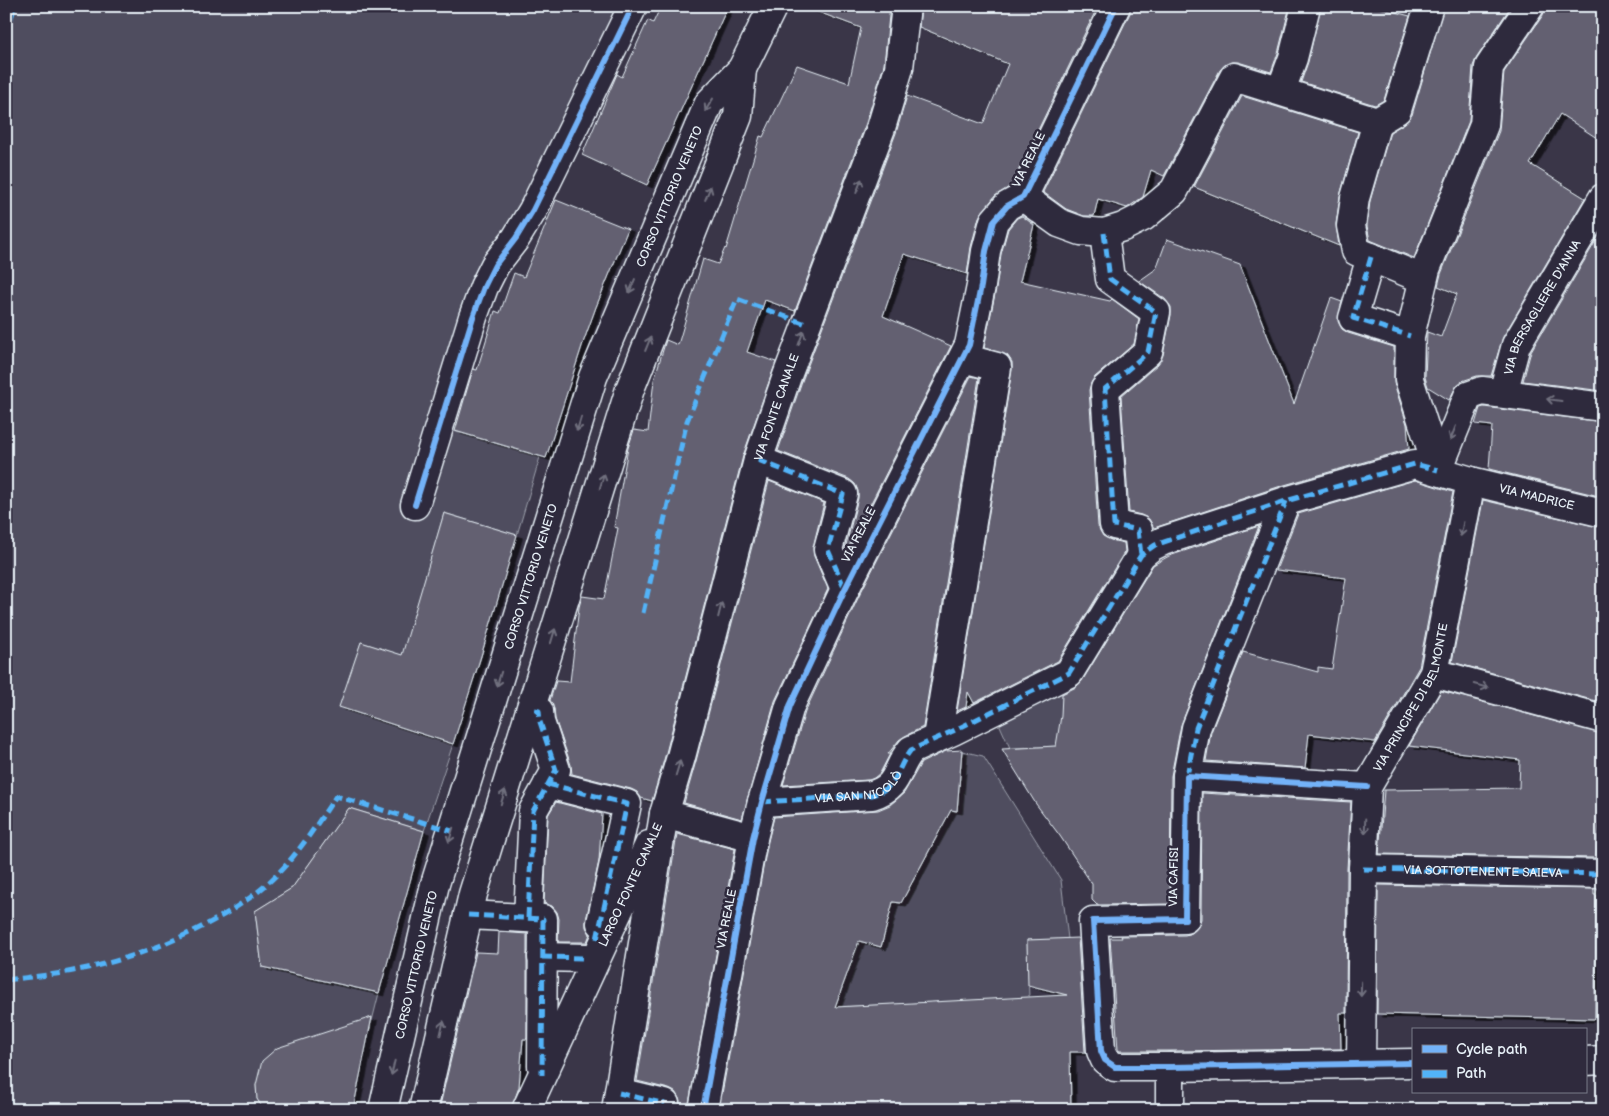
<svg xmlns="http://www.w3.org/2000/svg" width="1609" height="1116" font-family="'Balsamiq Sans',sans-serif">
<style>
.green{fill:#504e5f;stroke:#9ca0ac}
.building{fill:#636171;stroke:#e8f1f8;filter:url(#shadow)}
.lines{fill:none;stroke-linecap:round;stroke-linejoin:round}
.street-casing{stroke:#e8f1f8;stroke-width:31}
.primary-casing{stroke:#e8f1f8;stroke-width:31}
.street{stroke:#2f2a3d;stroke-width:28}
.primary{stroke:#2f2a3d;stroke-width:28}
.quiet{stroke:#52b3f8;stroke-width:5;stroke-dasharray:10 5;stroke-linecap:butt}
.cycleway-casing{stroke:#2f2a3d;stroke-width:9}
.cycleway{stroke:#73b2f8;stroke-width:6}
.oneway{stroke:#70707e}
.labels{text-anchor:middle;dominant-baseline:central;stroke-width:5;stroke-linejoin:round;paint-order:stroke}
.street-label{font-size:12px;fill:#e8f1f8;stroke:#2f2a3d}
</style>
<defs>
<filter id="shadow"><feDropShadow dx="5.5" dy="3" stdDeviation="0" flood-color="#0009"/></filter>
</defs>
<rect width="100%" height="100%" fill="#3a3648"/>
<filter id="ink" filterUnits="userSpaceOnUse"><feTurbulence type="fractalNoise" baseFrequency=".02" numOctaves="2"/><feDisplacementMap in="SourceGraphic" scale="10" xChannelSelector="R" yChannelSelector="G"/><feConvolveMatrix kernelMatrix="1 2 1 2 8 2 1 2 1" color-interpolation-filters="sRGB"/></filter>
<g filter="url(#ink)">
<g class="green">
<path d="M6 6H633L516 238 440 427 540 457 517 535 444 513 412 623 485 644 474 679 361 642 340 706 453 744 424 831 349 808 292 888 255 911 262 967 379 993 368 1037 256 1085 257 1099 264 1110H6Z"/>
<path d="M1079 675 1065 693 1060 746 1010 748 997 719Z"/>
<path d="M962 751 983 756 1061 880 1068 939 1027 940 1029 998 794 1009 839 966 850 967 860 941 881 947 892 902H901L932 846 909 808 957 811Z"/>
</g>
<g class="building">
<path d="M661 6H728L647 185 582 155 617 74 622 77 648 20 653 23Z"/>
<path d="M810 6H890L884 65 866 123 795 311 765 300 747 352 776 362 743 456 666 753 652 801 641 798 637 792 631 789 572 774 571 765 555 719 554 709 550 700 556 681 570 682 579 607 582 596 604 599 618 528 614 527 628 448 634 430 648 432 654 380 666 340 678 345 703 259 718 264 725 248 726 249 760 136 763 137 797 65 849 83 861 28 810 9Z"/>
<path d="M921 6H1098L1011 186 995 196 979 217 971 247 967 274 904 254 883 316 951 346 846 552 845 549 858 498V491L855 484 849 479 778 451 802 381 896 133 907 96 983 124 1008 64 919 27Z"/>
<path d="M1131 6H1290L1278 53 1271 72 1238 62H1231L1225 65 1220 70 1164 176 1151 170 1143 197 1127 208 1098 199 1094 216H1084L1066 209 1043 192 1130 13Z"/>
<path d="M1321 6H1372L1410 16 1384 100 1375 105 1301 82 1308 62Z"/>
<path d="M1444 6H1511L1476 59 1473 66 1469 121 1414 258 1370 240 1367 226 1370 201 1390 132 1405 123 1412 115Z"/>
<path d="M1546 6H1603V142L1560 114 1530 164 1585 198 1503 337 1491 376H1477L1462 381 1457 385 1449 400 1428 387 1425 377 1427 332 1441 337 1457 294 1438 286 1441 274 1499 131 1504 72 1543 15Z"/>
<path d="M1242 96 1358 132 1340 196 1336 224 1339 246 1194 187Z"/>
<path d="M556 200 628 229 596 307 583 343 546 458 455 431 473 369 477 370 495 311 500 313 514 273 524 277Z"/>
<path d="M1022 216 1034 225 1020 281 1110 301 1112 299 1139 319 1134 344 1095 377 1091 383 1089 390 1098 526 1103 536 1111 540 1124 543 1125 551 1058 661 974 703 968 692 966 707 957 711 1012 370V362L1007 355 984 348 996 289 1001 254 1008 229 1017 218Z"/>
<path d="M1603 229V391L1523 381 1531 351Z"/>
<path d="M1167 239 1240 265 1294 404 1331 298 1342 302 1338 321 1342 329 1348 333 1394 347V383L1407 424 1409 449 1281 486 1154 528 1149 519 1141 515 1129 512 1121 396 1158 364 1163 355 1171 315V307L1165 299 1139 281 1156 269Z"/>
<path d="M971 376 979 378 923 727 905 736 899 740 888 754H890L880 773 874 778 869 780 783 785 805 712 859 596Z"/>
<path d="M1484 407 1603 422V497L1489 469 1492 426 1475 424 1480 408Z"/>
<path d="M1415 480 1453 492 1419 667 1375 742 1309 734 1305 768 1206 761 1211 732 1243 652 1318 672V667L1332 669 1346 578 1276 570 1298 514Z"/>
<path d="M769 481 824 503 813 547 814 556 828 589 775 701 742 819 684 803 696 761Z"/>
<path d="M1483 500 1603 528V703L1452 662Z"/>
<path d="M444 513 517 535 481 656 453 744 339 707 361 642 402 655Z"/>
<path d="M1259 526 1181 725 1171 776 1170 904 1097 905 1092 900V884L1060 836 1036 804 1002 749 1056 746 1061 716 1062 694 1076 687 1082 681 1153 565 1169 556Z"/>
<path d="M1441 691 1603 734V777L1596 858 1379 854 1384 790 1519 788 1520 760 1409 746Z"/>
<path d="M962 750 957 811 951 810 901 903 893 902 881 947 859 941 835 1007 1067 995 1028 985 1027 940 1078 938 1085 1052H1070L1071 1110H719L768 841 774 817 878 810 890 805 904 793 921 763 946 751Z"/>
<path d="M1202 793 1351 802 1347 869 1346 1013H1340L1341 1049 1170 1051H1120L1118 1050 1110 938H1122L1121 936 1185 935 1192 933 1198 927 1201 919Z"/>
<path d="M556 802 602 814 599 861 586 920V927L590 934 587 942H558L559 919 557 912 552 906 544 903 548 815Z"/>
<path d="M349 808 424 831 379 993 262 967 255 911 292 888Z"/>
<path d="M677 834 735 849 688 1110H679L680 1100 675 1092 669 1089 637 1081Z"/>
<path d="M1378 885 1594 889V895H1596L1595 1019 1377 1014Z"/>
<path d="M499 932 527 934V1039H523L519 1087 511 1110H439L476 952 498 953Z"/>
<path d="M372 1017 353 1110H264L257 1099 256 1085 262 1061 277 1048Z"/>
</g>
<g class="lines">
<g class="street-casing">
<g id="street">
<path d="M1281 90 1293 58 1306 6"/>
<path d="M1023 197 1059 223 1081 231 1104 233 1123 227 1143 217 1174 191 1234 77 1377 122"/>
<path d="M1104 233 1110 279 1156 312 1148 352 1105 389 1114 525 1138 530 1141 555"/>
<path d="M1371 257 1353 318 1410 336"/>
<path d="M1423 279 1356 251 1351 226 1355 198 1377 122 1397 110 1429 6"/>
<path id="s1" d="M1503 393 1516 345 1603 198"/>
<path d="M758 460 843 494 828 550 845 589"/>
<path d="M1438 470 1409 379 1410 336 1426 269 1484 125 1489 67 1530 6"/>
<path d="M1438 470 1468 396 1482 391 1603 407"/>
<path d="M415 505 473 317 484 287 495 265 516 238 533 210 633 6"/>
<path d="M1434 673 1603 719"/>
<path d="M937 738 997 367 963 358"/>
<path d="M1187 776 1196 728 1286 501"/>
<path d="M548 784 627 804 601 923"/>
<path d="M1367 787 1187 776 1185 919 1093 921 1101 1051 1105 1060 1115 1067H1170L1413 1063"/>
<path id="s2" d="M762 802 872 795C900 787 895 769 911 750L953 731 1069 673 1141 555 1151 547 1163 541 1286 501 1415 464 1471 481 1603 513"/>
<path d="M664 814 753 838"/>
<path d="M1363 869 1603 874"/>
<path d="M468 915 543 919 542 1066"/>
<path d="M528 918 533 811 556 770 540 722 539 711 531 709"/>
<path d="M542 957 586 958"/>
<path d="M1585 1061 1603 1060"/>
<path id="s3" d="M1361 1064 1363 869 1367 787 1434 673 1471 481"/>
<path d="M1170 1067V1110"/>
<path d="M619 1093 665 1104"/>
<path d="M526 1110 649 845"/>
<path id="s4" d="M616 1110 664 814 681 757 758 460 787 376 881 128 899 68 906 6"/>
<path d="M703 1110 753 838 762 802 790 706 845 589 969 345 981 286 986 251 994 221 1007 206 1023 197 1116 6"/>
</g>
</g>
<g class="primary-casing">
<g id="primary">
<path id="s5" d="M383 1110 435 884 593 377 709 103 742 69 773 6"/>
<path d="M423 1110 473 894 630 389 738 116 742 69"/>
</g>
</g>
<use href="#street" class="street"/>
<use href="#primary" class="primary"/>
<g class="quiet">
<path d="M6 33 15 6"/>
<path d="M1104 233 1110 279 1156 312 1148 352 1105 389 1114 525 1138 530 1141 555"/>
<path d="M1371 257 1353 318 1410 336"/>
<path d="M758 460 843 494 828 550 845 589"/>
<path d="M643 613 687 421 737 299 806 324"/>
<path d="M1187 776 1196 728 1286 501"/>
<path d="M548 784 627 804 597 939"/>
<path id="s6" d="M762 802 872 795C900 787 895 769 911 750L953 731 1069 673 1141 555 1155 545 1286 501 1415 464 1438 470"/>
<path id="s7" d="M1363 869 1603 874"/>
<path d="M468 915 543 919 542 1075"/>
<path d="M528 918 533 811 556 770 540 722 539 711 531 709"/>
<path d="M542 957 586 958"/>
<path d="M6 980C30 977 54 975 78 970 139 958 211 929 260 890 292 864 313 830 336 796L452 831"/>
<path d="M6 1092 10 1110"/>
<path d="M619 1093 665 1104"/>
</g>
<g class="cycleway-casing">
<g id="cycleway">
<path d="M415 505 473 317 484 287 495 265 516 238 533 210 633 6"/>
<path d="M1367 787 1187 776 1185 919 1093 921 1101 1051 1105 1060 1115 1067H1170L1413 1063"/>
<path d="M703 1110 753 838 762 802 790 706 845 589 969 345 981 286 986 251 994 221 1007 206 1023 197 1116 6"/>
</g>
</g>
<use href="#cycleway" class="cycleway"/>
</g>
<defs><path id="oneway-shaft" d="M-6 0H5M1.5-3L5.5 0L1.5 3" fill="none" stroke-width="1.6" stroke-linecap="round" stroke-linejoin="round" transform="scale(1.25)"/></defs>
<g class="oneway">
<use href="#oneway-shaft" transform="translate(709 105) rotate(122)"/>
<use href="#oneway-shaft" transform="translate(859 186) rotate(-69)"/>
<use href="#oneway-shaft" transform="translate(708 193) rotate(-68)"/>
<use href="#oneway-shaft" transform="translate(632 286) rotate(113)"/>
<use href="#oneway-shaft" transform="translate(801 338) rotate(-70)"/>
<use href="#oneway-shaft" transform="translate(648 344) rotate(-68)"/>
<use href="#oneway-shaft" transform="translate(1554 400) rotate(-172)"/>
<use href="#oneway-shaft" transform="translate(579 424) rotate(107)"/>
<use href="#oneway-shaft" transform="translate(1453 433) rotate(112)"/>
<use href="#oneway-shaft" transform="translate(602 481) rotate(-73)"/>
<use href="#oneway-shaft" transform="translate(1462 529) rotate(101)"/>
<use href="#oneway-shaft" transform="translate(720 610) rotate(-76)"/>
<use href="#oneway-shaft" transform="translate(553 636) rotate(-73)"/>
<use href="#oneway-shaft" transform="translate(499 679) rotate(107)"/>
<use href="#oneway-shaft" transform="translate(1481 686) rotate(15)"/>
<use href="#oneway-shaft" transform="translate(678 768) rotate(-73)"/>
<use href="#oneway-shaft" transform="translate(503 797) rotate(-73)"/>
<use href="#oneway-shaft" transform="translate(1365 826) rotate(92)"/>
<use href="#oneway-shaft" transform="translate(451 835) rotate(107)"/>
<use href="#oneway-shaft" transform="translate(1361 989) rotate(91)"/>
<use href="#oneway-shaft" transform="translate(442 1028) rotate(-77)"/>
<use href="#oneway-shaft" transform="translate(393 1068) rotate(103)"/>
</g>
</g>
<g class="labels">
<g class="street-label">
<text transform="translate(1029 160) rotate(-64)">VIA REALE</text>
<text stroke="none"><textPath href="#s5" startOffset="959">CORSO VITTORIO VENETO</textPath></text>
<text stroke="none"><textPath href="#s1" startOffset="95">VIA BERSAGLIERE D'ANNA</textPath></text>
<text stroke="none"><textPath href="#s4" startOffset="722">VIA FONTE CANALE</textPath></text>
<text stroke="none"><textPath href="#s2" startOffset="902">VIA MADRICE</textPath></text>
<text transform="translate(859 535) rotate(-63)">VIA REALE</text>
<text stroke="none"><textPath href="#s5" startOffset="554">CORSO VITTORIO VENETO</textPath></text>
<text stroke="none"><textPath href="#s3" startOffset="378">VIA PRINCIPE DI BELMONTE</textPath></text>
<text stroke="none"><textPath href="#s6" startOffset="100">VIA SAN NICOLÒ</textPath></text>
<text stroke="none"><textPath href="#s7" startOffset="120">VIA SOTTOTENENTE SAIEVA</textPath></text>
<text transform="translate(1174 877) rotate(-89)">VIA CAFISI</text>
<text transform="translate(631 885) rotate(-65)">LARGO FONTE CANALE</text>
<text transform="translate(727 919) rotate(-79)">VIA REALE</text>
<text stroke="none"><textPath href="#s5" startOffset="149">CORSO VITTORIO VENETO</textPath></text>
</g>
</g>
<rect width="1609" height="1116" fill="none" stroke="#2f2a3d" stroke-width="25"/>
<rect x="12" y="12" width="1584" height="1091" fill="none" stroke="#e8f1f8" stroke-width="2" filter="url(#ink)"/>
<rect x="1412" y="1028" width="175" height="65" fill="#2f2a3d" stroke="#797a88"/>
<rect x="1422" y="1045" width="25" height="8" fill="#73b2f8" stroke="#797a88"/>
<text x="1456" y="1054" font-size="15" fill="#e8f1f8">Cycle path</text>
<rect x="1422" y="1070" width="25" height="8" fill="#52b3f8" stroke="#797a88"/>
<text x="1456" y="1078" font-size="15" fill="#e8f1f8">Path</text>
</svg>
